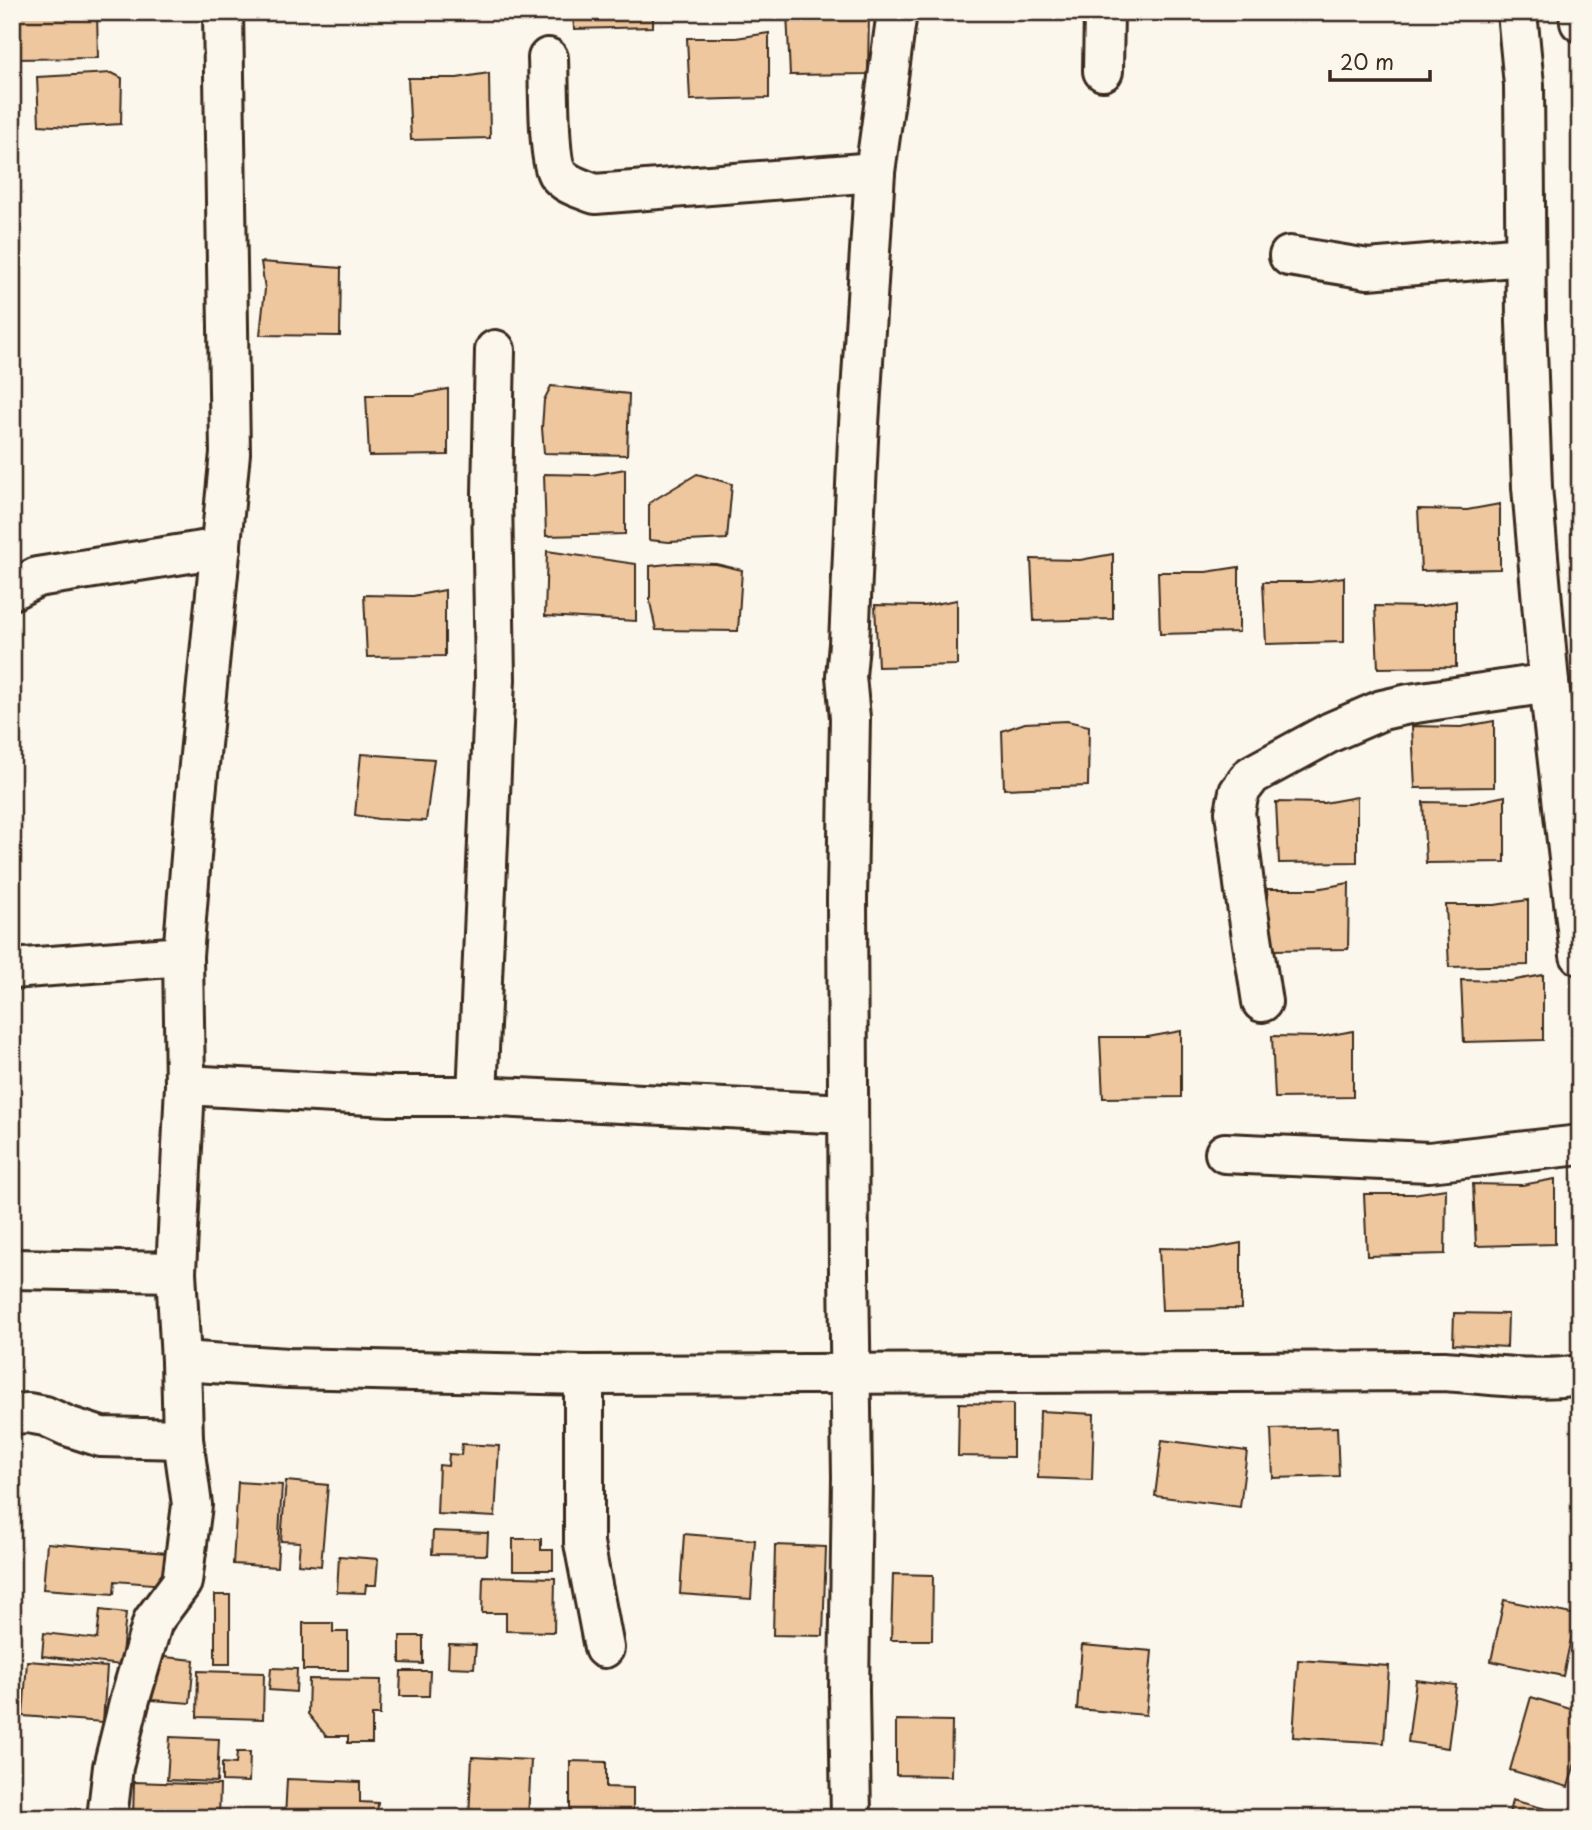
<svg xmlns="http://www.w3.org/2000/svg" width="1592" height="1830" font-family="'Playpen Sans',sans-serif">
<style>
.building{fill:#eec79e;stroke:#3b2a1e;stroke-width:2}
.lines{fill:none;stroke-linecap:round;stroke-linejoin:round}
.minor-casing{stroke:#3b2a1e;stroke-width:44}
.major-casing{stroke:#3b2a1e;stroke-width:44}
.minor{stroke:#fbf7ec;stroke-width:38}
.major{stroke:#fbf7ec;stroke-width:38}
</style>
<rect width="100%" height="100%" fill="#fbf7ec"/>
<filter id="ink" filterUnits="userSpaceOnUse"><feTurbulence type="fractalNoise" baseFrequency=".0143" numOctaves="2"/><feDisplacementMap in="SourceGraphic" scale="14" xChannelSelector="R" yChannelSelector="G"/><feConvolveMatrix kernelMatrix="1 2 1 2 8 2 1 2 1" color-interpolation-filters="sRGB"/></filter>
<g filter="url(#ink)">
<g class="building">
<path d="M12 12H97L98 58 12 59Z"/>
<path d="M573 12H653V27L574 29Z"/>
<path d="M845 12H869L868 74 790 75 787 13 835 14Z"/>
<path d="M769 33V98L690 100 687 38H736Z"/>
<path d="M112 73 122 78 121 124 70 127 39 125 37 77Z"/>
<path d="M489 73 490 138 411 140 408 78H457Z"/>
<path d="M261 262 341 268 340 336 260 335 265 289Z"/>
<path d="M551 386 629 394 627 455 544 453 542 428 544 400Z"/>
<path d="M448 389V455L369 456 366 395H415Z"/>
<path d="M625 469V534L546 536 544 474 592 475Z"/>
<path d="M697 474 732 484 727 539 669 542 649 540V503Z"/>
<path d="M1500 504V569L1421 571 1418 509 1467 510Z"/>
<path d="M547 551 636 564V621L545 616Z"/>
<path d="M1113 554V619L1034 621 1031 559 1080 560Z"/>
<path d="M677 563 716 564 742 570 738 631 656 630 650 602V566Z"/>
<path d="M1239 567V632L1160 634 1158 572H1206Z"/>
<path d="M1344 577V642L1266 644 1263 582H1311Z"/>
<path d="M445 590V656L367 657 364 595 413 596Z"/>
<path d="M957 600V665L878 667 875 605 924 606Z"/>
<path d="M1456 601V667L1378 668 1375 606 1423 607Z"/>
<path d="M1067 721 1089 726 1088 786 1004 789 1002 731 1025 723Z"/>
<path d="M1494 721V787L1415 788 1412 726 1461 727Z"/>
<path d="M361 754 434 759 426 821 378 819 355 815Z"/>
<path d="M1505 796V862L1426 863 1423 802 1472 803Z"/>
<path d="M1357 797V862L1279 863 1276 802 1324 803Z"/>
<path d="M1349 883 1348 949 1270 950 1267 889H1316Z"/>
<path d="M1528 900V965L1449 967 1446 905H1495Z"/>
<path d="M1543 975V1040L1464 1042 1461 980 1510 981Z"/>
<path d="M1181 1031V1097L1103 1098 1100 1037H1148Z"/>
<path d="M1353 1031V1097L1275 1098 1272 1036 1320 1037Z"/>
<path d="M1555 1179V1244L1476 1246 1473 1184 1522 1185Z"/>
<path d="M1446 1189 1445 1254 1367 1256 1364 1194H1413Z"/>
<path d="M1241 1243V1309L1162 1310 1159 1248 1208 1249Z"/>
<path d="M1454 1313 1508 1314 1507 1347 1453 1344Z"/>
<path d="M959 1403 1013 1404V1457L958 1456Z"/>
<path d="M1040 1411 1094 1414 1092 1480 1038 1478Z"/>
<path d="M1337 1427 1339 1476 1273 1478 1271 1429Z"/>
<path d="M1162 1440 1247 1451 1240 1507 1155 1496Z"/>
<path d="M462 1444 499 1446 495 1517 437 1514 439 1465 448 1466 449 1454 461 1455Z"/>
<path d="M286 1481 328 1485 321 1566 298 1564 300 1542 281 1541Z"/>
<path d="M238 1482 282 1485 277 1567 233 1564Z"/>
<path d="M433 1531 488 1533 487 1555 432 1554Z"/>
<path d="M684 1534 755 1540 751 1599 680 1594Z"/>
<path d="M513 1539H541V1550H553V1570H513Z"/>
<path d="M47 1543 167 1553 165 1585 115 1581 114 1594 43 1589Z"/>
<path d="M775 1545 826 1547 823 1636 773 1635Z"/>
<path d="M339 1556 378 1559 376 1585H366L365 1593 337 1592Z"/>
<path d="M893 1574 933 1575 932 1640H891Z"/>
<path d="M483 1576 555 1578 554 1632 506 1631V1613H482Z"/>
<rect x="215" y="1595" width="15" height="69"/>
<path d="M1504 1600 1576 1615 1563 1676 1491 1661Z"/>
<path d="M100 1610 126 1613 121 1665 42 1656 44 1633 97 1639Z"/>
<path d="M303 1623H333V1632H348V1670H303Z"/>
<path d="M400 1636H423V1664L400 1663Z"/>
<path d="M449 1644 476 1645 474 1668 448 1667Z"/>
<path d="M1082 1645 1152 1651 1146 1715 1077 1709Z"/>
<path d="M155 1656 194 1660 190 1703 152 1700Z"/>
<path d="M1298 1660 1389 1666 1384 1743 1293 1737Z"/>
<path d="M27 1661 107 1667 103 1722 23 1716Z"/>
<path d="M271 1668 297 1669 296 1692 269 1690Z"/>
<path d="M198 1671 264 1673 263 1719 197 1717Z"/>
<path d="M401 1671H430L429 1696H400Z"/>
<path d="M309 1679 381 1680 380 1715H372V1743H348V1736H326L308 1714Z"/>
<path d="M1416 1680 1456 1685 1448 1748 1408 1742Z"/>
<path d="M1531 1697 1580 1712V1746L1568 1787 1510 1770Z"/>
<path d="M896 1720 952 1721 951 1776 896 1775Z"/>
<path d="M170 1737 219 1739 217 1782 167 1780Z"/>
<path d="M237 1752H250L249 1782 222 1781V1763L236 1764Z"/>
<path d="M472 1757 531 1760 528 1818 469 1817Z"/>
<path d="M570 1761 606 1762V1787L633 1788V1818H570Z"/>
<path d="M287 1779 360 1782V1802L378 1803 377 1818H285Z"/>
<path d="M134 1782 220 1785 219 1818H133Z"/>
<path d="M1512 1800 1569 1815 1568 1818H1508Z"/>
</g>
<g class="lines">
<g class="minor-casing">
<g id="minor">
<path d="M548 58C549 80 548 158 557 173 565 185 583 189 595 194L875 172"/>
<path d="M1103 71 1104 12"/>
<path d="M1289 256 1368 269 1525 256"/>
<path d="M12 590 37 577 221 548"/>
<path d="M12 969 183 956"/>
<path d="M1262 1002 1245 892 1235 812 1239 792 1252 775 1331 732 1382 710 1409 704 1549 683"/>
<path d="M185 1085 389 1096H477L848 1114"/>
<path d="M477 1096 495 679 492 494 495 350"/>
<path d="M1225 1153 1429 1162 1580 1145"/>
<path d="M12 1269 176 1272"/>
<path d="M181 1361 288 1368 584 1375 1444 1371C1489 1374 1536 1382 1580 1375"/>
<path d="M584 1375V1543L604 1648"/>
<path d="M12 1414 28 1413 45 1416 67 1426 101 1437 183 1439"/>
<path d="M107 1818 113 1767 130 1699 153 1621 182 1582 192 1505 183 1439 181 1361 176 1272 185 1085 183 956 196 795 230 453 223 12"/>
<path d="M851 1818 849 1691 852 1477 849 1272 847 899 850 718 846 676 849 644 858 440 875 172 897 12"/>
</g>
</g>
<g class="major-casing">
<g id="major">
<path d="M1517 12 1524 85 1526 322 1532 487 1549 683 1580 955"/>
<path d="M1579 12 1580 22"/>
</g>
</g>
<use href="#minor" class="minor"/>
<use href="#major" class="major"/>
</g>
</g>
<rect width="1592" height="1830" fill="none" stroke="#fbf7ec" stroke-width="42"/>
<rect x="21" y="21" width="1550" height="1788" fill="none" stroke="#3b2a1e" stroke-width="2.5" filter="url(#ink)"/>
<path d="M1330 70v10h100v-10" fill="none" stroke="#3b2a1e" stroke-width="3.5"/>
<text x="1340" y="70" font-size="21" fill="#3b2a1e" stroke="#fbf7ec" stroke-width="5" paint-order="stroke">20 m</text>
</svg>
